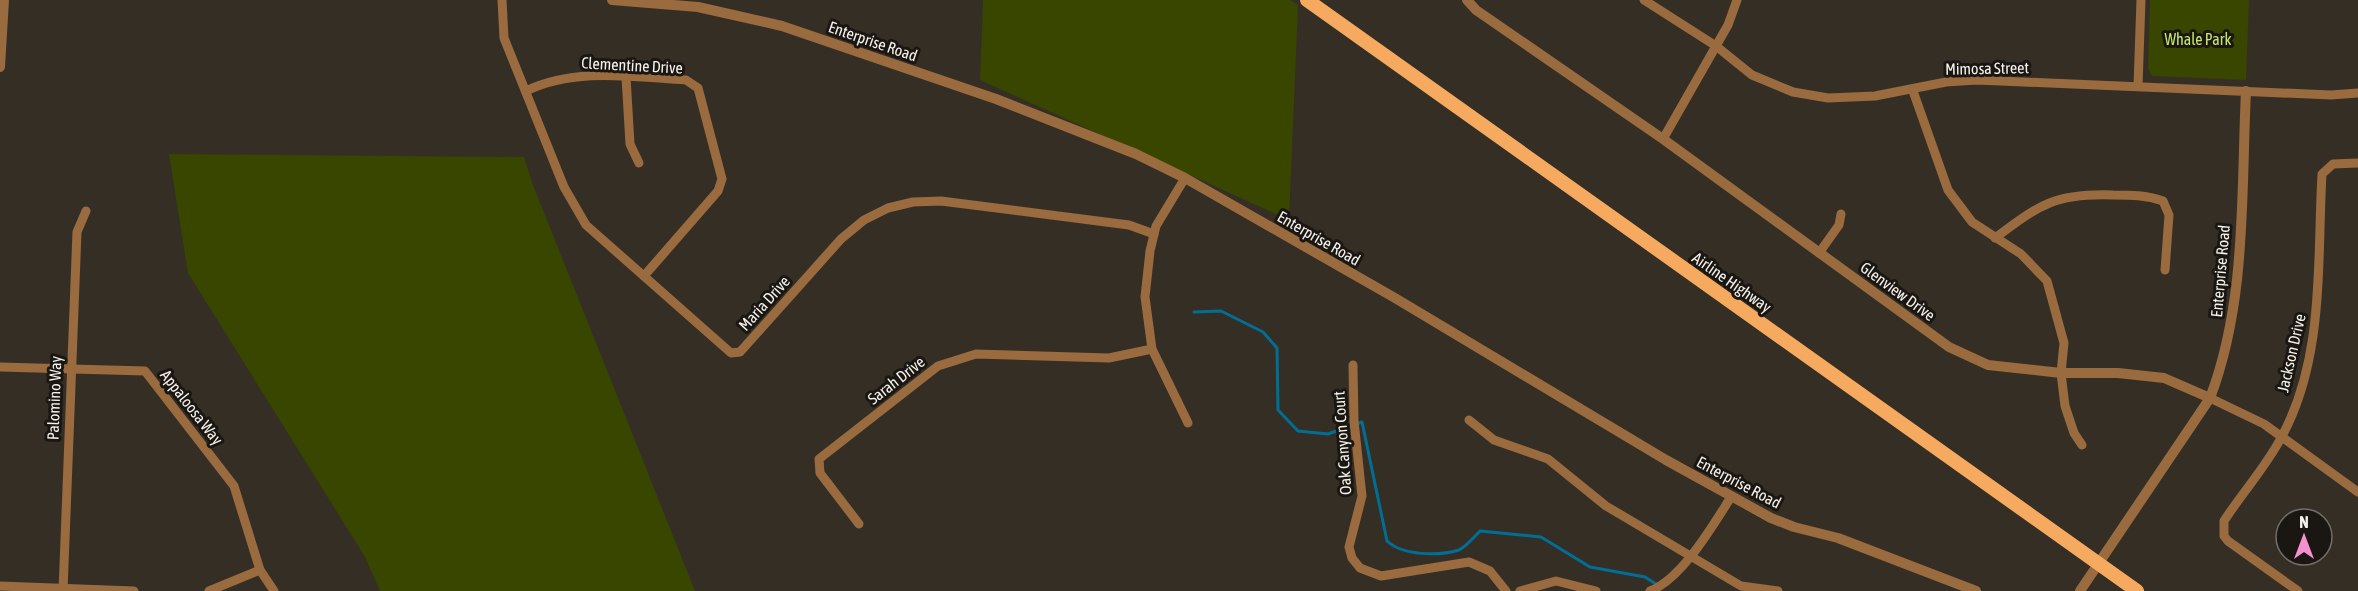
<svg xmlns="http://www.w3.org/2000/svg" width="2358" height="591" font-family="'Asap Condensed',sans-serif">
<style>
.green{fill:#384600}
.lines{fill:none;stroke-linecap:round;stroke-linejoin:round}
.stream{stroke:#006f95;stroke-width:3}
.minor{stroke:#996b3e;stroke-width:9}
.tertiary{stroke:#996b3e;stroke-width:10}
.primary{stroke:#f6aa5f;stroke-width:14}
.labels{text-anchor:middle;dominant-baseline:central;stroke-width:6;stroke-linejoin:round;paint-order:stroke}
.park-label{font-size:16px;fill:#c9e869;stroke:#1a1713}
.street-label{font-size:16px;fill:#f6f1eb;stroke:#1a1713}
</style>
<rect width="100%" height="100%" fill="#352e25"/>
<g class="green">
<path d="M983 0H1290L1298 5 1289 220 980 80Z"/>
<path d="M2150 0H2249L2246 80 2152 76 2148 69Z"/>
<path d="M169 154 524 157 533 185 695 591H380L365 557 188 273Z"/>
</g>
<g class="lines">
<path class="stream" d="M1194 312 1221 311 1263 332 1277 348 1278 410 1298 431 1328 434 1362 422 1387 541C1403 556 1439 556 1459 550 1466 547 1474 537 1480 531L1541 537 1590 567 1645 577 1656 584"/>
<g class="minor">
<path d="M502 0 504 38 564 187 586 225 731 353 740 352 841 239 864 220 888 208 913 202 941 201 1129 225 1154 234"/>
<path d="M1644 0 1716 46 1752 75 1793 92 1828 98 1875 96 1946 82 1977 80 2331 95 2358 93"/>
<path d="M626 77 630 144 639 163"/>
<path d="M2138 86 2141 0"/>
<path d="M526 91C575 67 633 77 686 80L698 88 722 179 718 191 644 276"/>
<path d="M1913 91 1948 190 1972 222 2021 254 2047 281 2064 343 2061 373 2065 406 2074 433 2082 445"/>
<path d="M1663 139 1728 25 1737 0"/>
<path d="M1185 178 1156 226 1150 251 1145 297 1152 349 1188 423"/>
<path d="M1995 238C2040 204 2056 193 2113 195 2131 195 2146 195 2163 201L2169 215 2165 270"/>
<path d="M1819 253 1839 225 1841 214"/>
<path d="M1353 365 1354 421 1362 496 1349 547 1352 558 1360 568 1381 576 1469 562 1490 571 1506 591"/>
<path d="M0 367 145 371 234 486 260 570 274 591"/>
<path d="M2210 398 2264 424 2358 492"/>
<path d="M1469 420 1494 440 1548 459 1606 506 1741 586 1778 591"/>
<path d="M859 524 820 473 819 459 938 366 976 354 1109 358 1152 349"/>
<path d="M0 586 134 591"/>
<path d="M63 591 77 232 86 211"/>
<path d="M209 591 260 570"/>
<path d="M1520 591 1556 581 1596 591"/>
<path d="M1650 591C1682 579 1713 525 1731 497"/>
<path d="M2298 591 2228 541 2224 536V521C2242 493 2265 468 2281 438 2325 358 2317 262 2322 174L2333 164 2358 163"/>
</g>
<g class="tertiary">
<path d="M612 0 698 7 782 26 996 99 1136 154 1185 178 1395 298 1666 460 1771 518 1794 527 1838 538 1976 591"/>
<path d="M1467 0 1476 10 1663 139 1949 347 1988 365 2061 373H2118L2164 378 2210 398"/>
<path d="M0 67 4 0"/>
<path d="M2080 591 2210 398C2247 301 2241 193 2246 91"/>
</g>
<path class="primary" d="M1307 0 2137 591"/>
</g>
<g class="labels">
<g class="park-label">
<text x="2198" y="39">Whale Park</text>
</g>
<g class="street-label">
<text transform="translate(873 41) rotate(19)">Enterprise Road</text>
<text transform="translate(632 65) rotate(3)">Clementine Drive</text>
<text transform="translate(1987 68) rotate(-1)">Mimosa Street</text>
<text transform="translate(1319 238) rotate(30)">Enterprise Road</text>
<text transform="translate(2220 271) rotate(-85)">Enterprise Road</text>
<text transform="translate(1732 282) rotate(35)">Airline Highway</text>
<text transform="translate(1898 291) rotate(36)">Glenview Drive</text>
<text transform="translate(764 303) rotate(-48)">Maria Drive</text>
<text transform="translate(2291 353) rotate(-77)">Jackson Drive</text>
<text transform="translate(896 380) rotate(-38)">Sarah Drive</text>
<text transform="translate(54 398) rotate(-88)">Palomino Way</text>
<text transform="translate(192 407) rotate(52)">Appaloosa Way</text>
<text transform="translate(1342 443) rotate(-94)">Oak Canyon Court</text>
<text transform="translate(1739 482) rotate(28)">Enterprise Road</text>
</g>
</g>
<g transform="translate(2304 537)"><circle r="28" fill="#1a1713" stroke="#726e69" stroke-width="1.5"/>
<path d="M0-4.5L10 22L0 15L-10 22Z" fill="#f790ce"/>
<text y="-9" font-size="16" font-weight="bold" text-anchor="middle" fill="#f6f1eb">N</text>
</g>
</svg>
